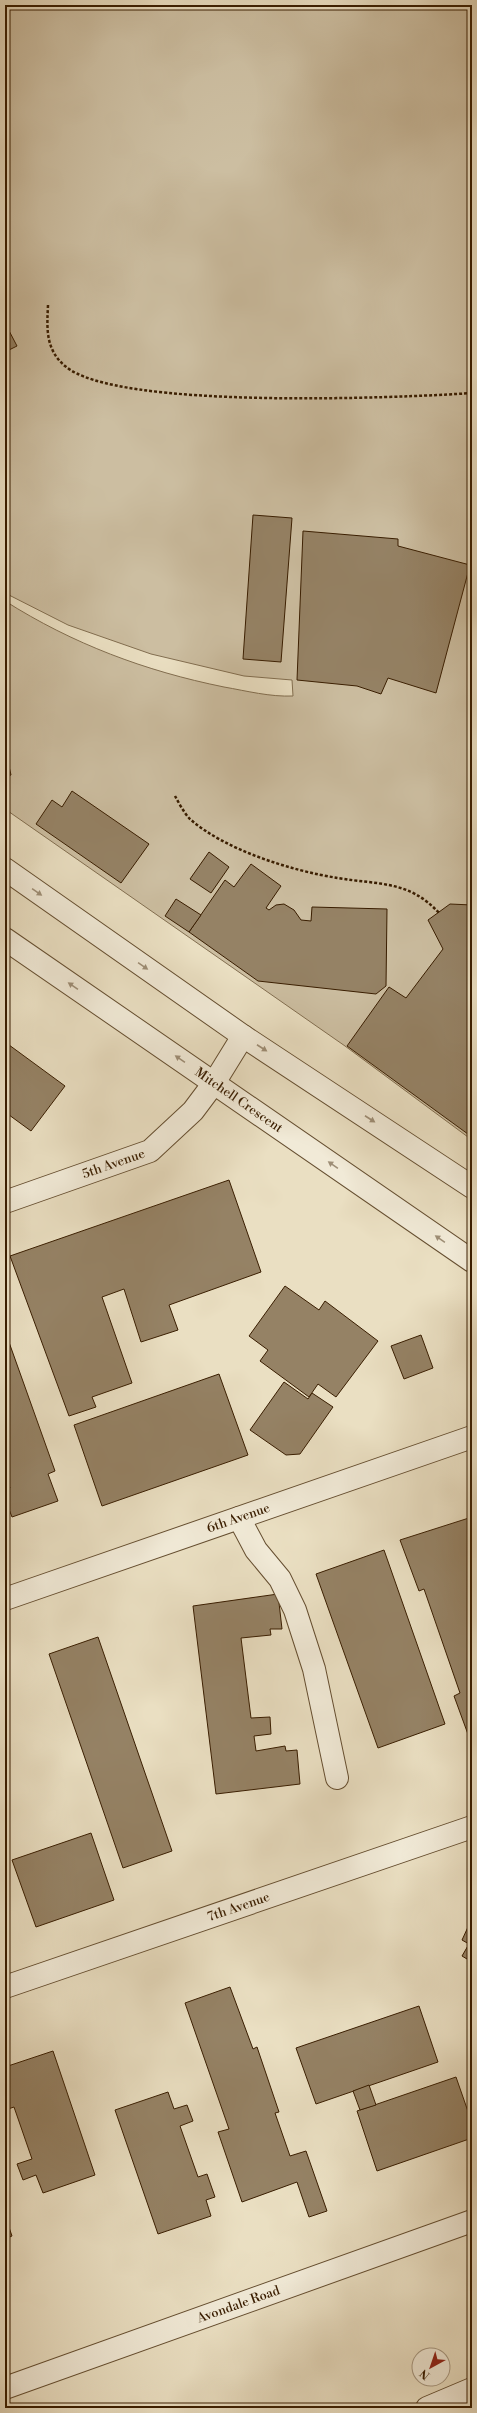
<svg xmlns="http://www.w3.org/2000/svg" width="477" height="2413" font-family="'Libre Bodoni',serif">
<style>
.green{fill:#ccbea1;stroke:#826e50}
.building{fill:#958265;stroke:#391d00}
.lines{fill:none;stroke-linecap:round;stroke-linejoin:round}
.minor-casing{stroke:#654e30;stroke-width:24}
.path{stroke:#391d00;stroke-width:2.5;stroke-dasharray:3 2;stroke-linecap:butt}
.minor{stroke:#f1ead7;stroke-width:22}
.oneway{fill:#9e8e76}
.labels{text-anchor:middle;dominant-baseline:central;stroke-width:3;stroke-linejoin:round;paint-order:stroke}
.street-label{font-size:13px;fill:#391d00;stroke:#f1ead7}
</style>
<rect width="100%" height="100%" fill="#eadfc2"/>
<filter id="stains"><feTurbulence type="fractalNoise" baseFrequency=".005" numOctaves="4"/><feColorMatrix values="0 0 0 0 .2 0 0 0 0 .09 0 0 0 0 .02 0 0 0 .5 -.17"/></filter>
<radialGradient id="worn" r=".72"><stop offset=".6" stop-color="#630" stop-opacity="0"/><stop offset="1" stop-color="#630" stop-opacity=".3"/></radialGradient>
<path class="green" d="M5 5H472V1140L345 1046 5 809V601C73 644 145 671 224 687 247 691 270 697 293 696L292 680 244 676 151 654 68 625 5 593Z"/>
<g class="building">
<path d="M5 323 17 346 5 352Z"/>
<path d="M253 515 292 518 281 662 243 659Z"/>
<path d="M303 531 398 539V546L470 565 436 693 388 678 381 694 357 686 297 680Z"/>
<path d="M5 749 11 775 5 777Z"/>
<path d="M72 791 149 844 121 883 36 824 52 800 62 807Z"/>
<path d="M209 852 229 867 211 893 190 879Z"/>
<path d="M251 864 281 886 266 908 269 910 276 905 284 904 294 910 301 920 311 921 312 907 387 909 386 986 376 994 258 981 189 932 225 880 234 887Z"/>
<path d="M176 899 201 915 189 932 165 916Z"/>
<path d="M450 904 472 905V1137L347 1046 389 987 406 998 443 949 428 920Z"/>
<path d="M5 1042 65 1086 31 1131 5 1112Z"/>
<path d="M229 1180 261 1272 169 1305 178 1330 141 1342 124 1289 102 1297 132 1383 92 1397 96 1407 69 1416 10 1256Z"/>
<path d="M285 1286 319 1310 325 1301 378 1341 336 1397 318 1384 309 1397 260 1361 268 1350 249 1336Z"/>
<path d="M5 1331 55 1471 48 1474 58 1501 12 1517 5 1499V1490L10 1488 5 1474Z"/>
<path d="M421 1335 433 1368 404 1379 391 1346Z"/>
<path d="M219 1374 248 1455 102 1506 74 1425Z"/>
<path d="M284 1382 308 1399 312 1393 333 1407 300 1454 286 1455 250 1430Z"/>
<path d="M472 1517V1736L469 1737 454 1696 460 1693 424 1589 419 1591 400 1540Z"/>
<path d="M384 1550 445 1724 378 1748 316 1574Z"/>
<path d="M278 1594 282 1629H270L271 1635 241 1638 251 1718 270 1717 271 1734 254 1736 256 1751 285 1746 286 1751 297 1750 300 1784 216 1794 193 1606Z"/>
<path d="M98 1637 172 1851 123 1868 49 1654Z"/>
<path d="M91 1833 114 1900 36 1927 12 1860Z"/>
<path d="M468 1927 472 1930V1962L462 1956 469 1944 462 1940Z"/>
<path d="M230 1987 253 2049 257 2047 279 2112 275 2113 290 2156 306 2151 327 2211 309 2217 297 2182 242 2202 218 2132 229 2129 185 2003Z"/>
<path d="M419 2006 438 2062 316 2104 296 2048Z"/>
<path d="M53 2051 95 2175 43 2193 36 2175 23 2180 17 2164 32 2159 14 2107 5 2110V2067Z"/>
<path d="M456 2077 472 2123V2138L377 2171 357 2111Z"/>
<path d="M369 2085 376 2105 360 2110 353 2091Z"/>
<path d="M168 2092 174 2109 187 2105 193 2121 180 2126 198 2177 207 2174 215 2197 206 2200 211 2216 158 2234 115 2110Z"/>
<path d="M5 2216 12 2236 5 2239Z"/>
</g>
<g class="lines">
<g class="minor-casing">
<g id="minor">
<path d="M5 869 243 1036 472 1187"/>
<path id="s1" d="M5 939 472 1261"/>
<path id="s2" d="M5 1202 150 1151 193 1111 214 1083 243 1036"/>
<path d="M239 1518 256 1550 280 1579 295 1610 314 1669 337 1778"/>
<path id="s3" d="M5 1599 472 1437"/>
<path id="s4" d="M5 1987 472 1827"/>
<path id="s5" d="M5 2388 472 2221"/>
<path d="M427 2408 472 2389"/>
</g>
</g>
<g class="path">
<path d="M48 305C47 328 45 349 65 366 115 410 399 398 472 393"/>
<path d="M175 796C179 803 184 813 190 819 225 850 292 871 338 878 378 885 409 880 439 913"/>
</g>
<use href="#minor" class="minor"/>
</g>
<defs><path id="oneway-solid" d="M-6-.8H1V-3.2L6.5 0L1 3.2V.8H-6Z"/></defs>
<g class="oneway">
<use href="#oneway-solid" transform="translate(37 892) rotate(35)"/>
<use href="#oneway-solid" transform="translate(143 966) rotate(35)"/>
<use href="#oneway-solid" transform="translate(73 986) rotate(-146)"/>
<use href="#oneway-solid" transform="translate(262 1048) rotate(33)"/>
<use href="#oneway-solid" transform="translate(180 1059) rotate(-146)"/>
<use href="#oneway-solid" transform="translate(370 1119) rotate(33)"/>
<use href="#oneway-solid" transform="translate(333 1165) rotate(-145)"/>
<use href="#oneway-solid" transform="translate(440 1239) rotate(-145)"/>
</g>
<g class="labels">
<g class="street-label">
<text stroke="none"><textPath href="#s1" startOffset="284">Mitchell Crescent</textPath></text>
<text stroke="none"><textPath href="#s2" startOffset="115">5th Avenue</textPath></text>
<text stroke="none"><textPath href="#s3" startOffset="247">6th Avenue</textPath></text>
<text stroke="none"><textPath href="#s4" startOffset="247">7th Avenue</textPath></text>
<text stroke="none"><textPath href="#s5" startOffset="248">Avondale Road</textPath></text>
</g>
</g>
<rect width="477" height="2413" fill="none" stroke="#eadfc2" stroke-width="20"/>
<rect x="6" y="6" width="465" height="2401" fill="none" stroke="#391d00" stroke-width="2"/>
<rect x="10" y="10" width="457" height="2393" fill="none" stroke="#391d00"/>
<g transform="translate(431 2367) rotate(220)"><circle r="19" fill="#f1ead7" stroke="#a79881"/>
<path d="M0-3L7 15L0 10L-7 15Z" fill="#8f2418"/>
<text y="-6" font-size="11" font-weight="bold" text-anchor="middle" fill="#391d00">N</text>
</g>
<rect width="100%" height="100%" filter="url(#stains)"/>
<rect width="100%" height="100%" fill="url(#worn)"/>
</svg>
